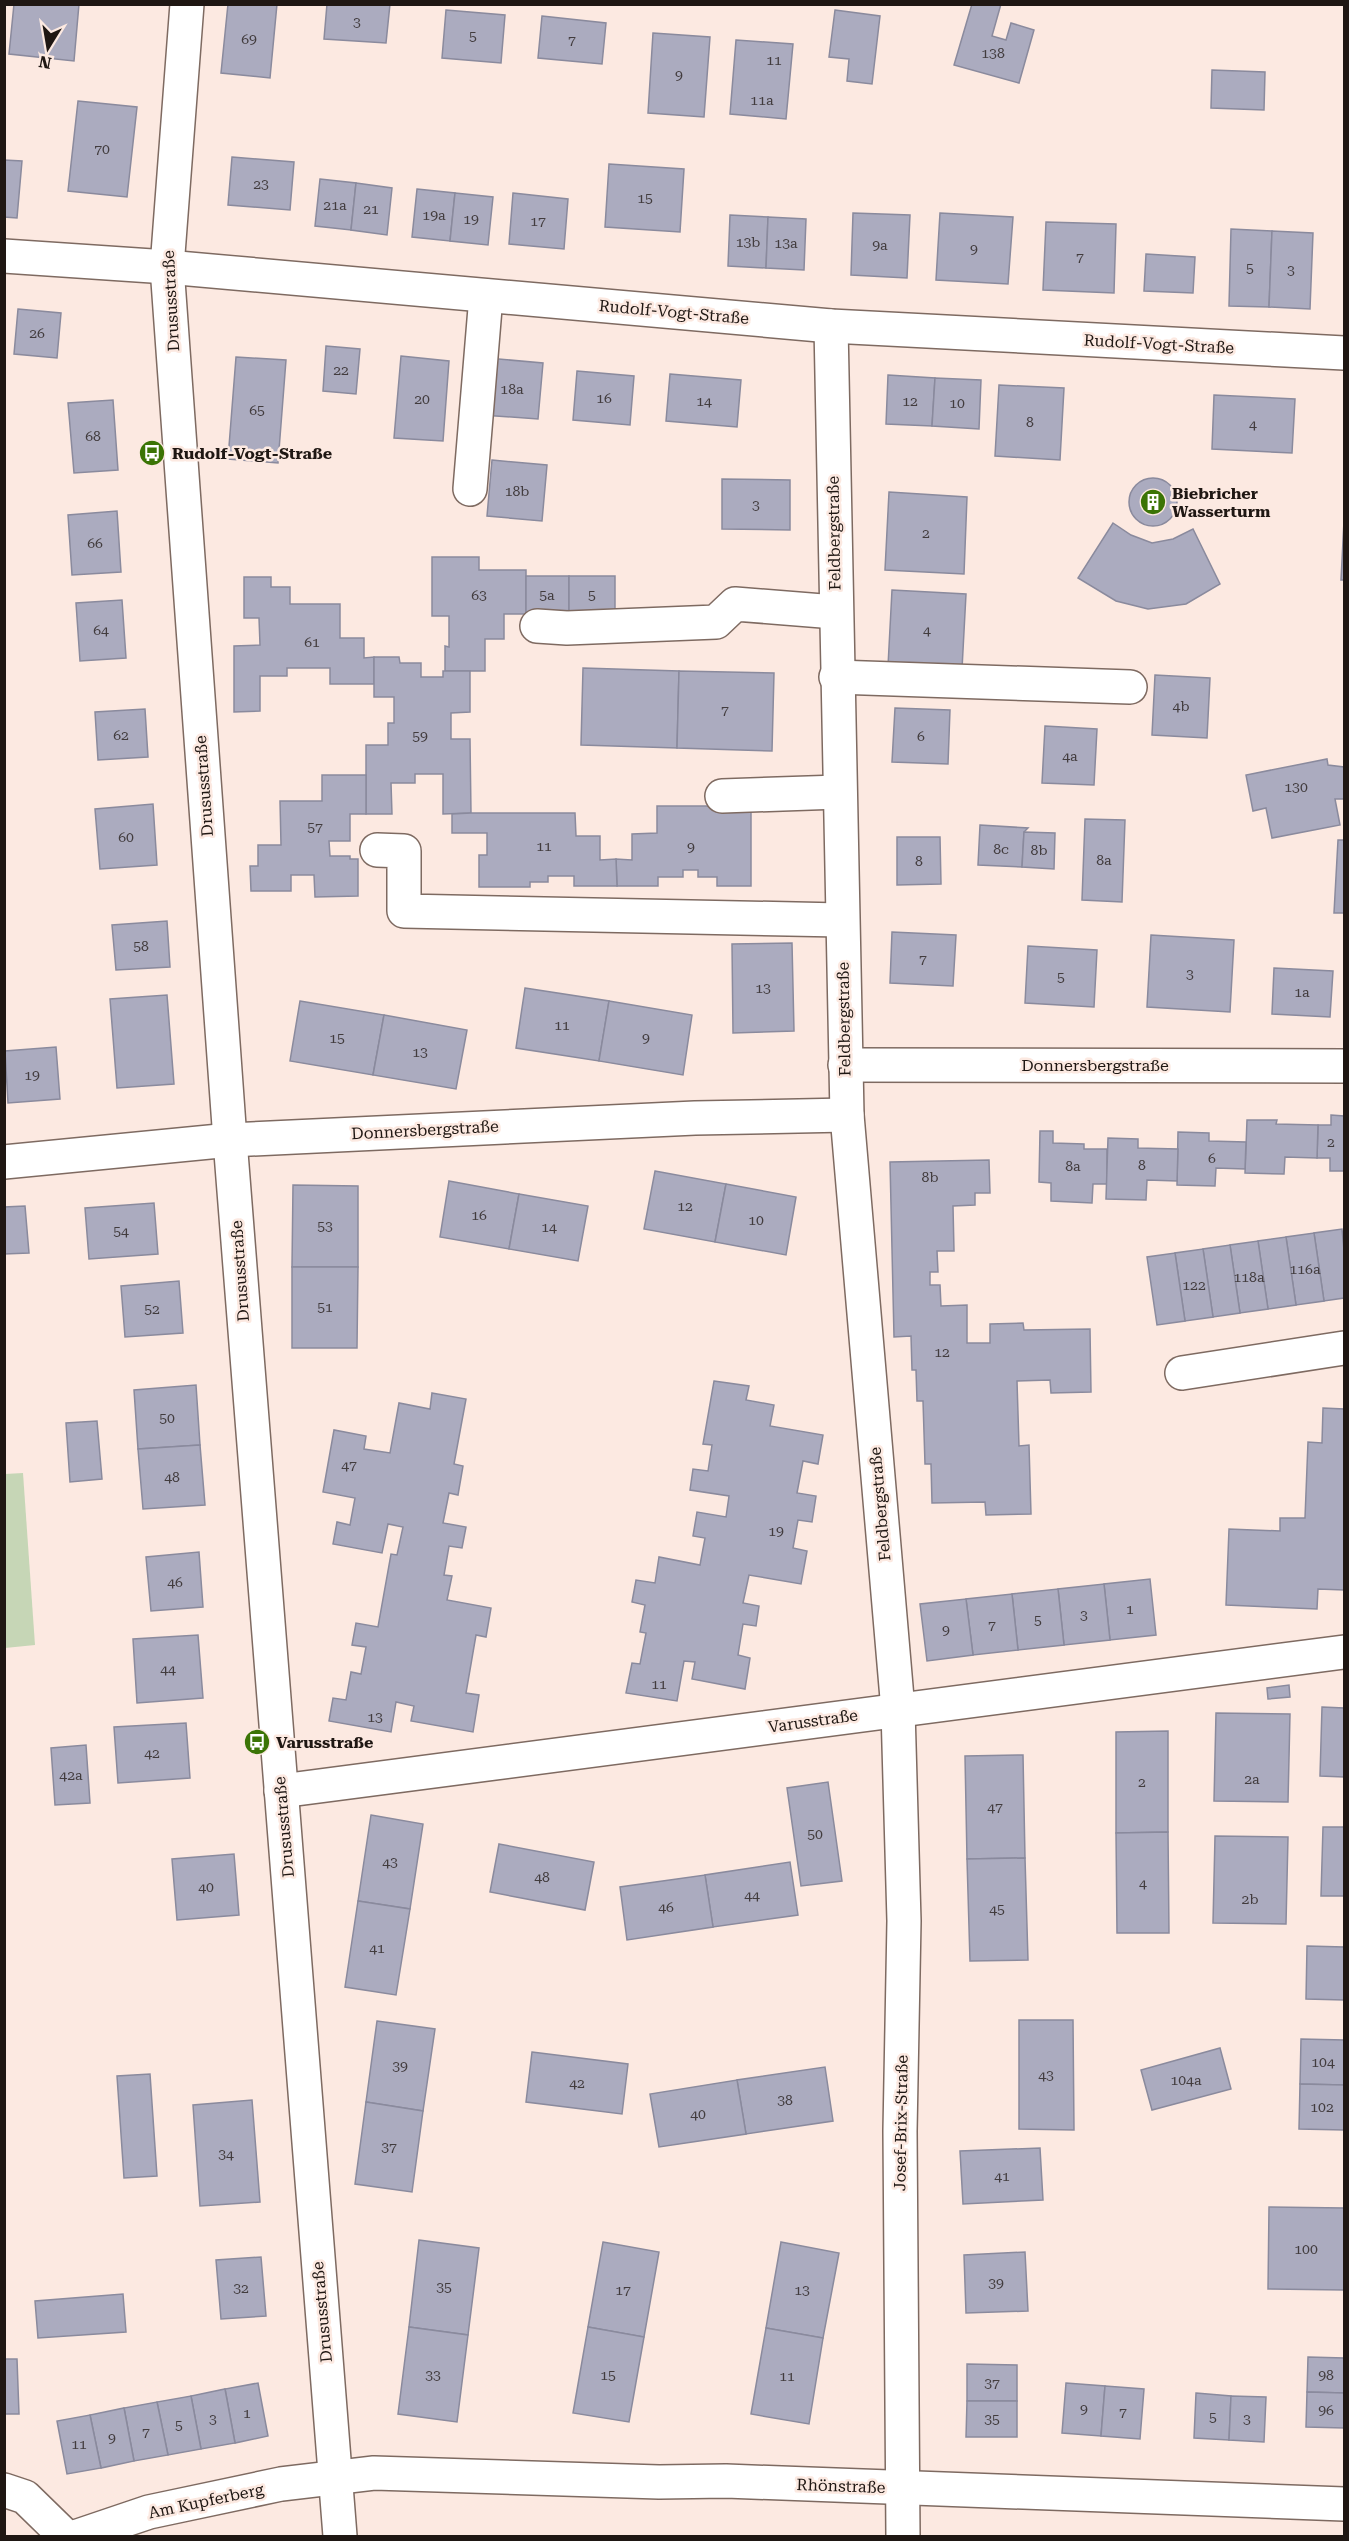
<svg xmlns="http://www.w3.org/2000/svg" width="1349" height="2541" font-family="'Roboto Serif',serif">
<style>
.green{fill:#c6d6b6}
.building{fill:#ababbf;stroke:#8a8a9d;stroke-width:1.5}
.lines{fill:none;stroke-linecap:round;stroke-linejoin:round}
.minor-casing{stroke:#7e6a61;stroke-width:36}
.minor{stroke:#fff;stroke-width:33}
.labels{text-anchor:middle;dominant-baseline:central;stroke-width:5;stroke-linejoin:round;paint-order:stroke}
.number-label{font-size:14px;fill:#423c3e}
.street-label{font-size:16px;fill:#1f1713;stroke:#fce9e1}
.poi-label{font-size:16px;font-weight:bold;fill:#1f1713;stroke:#fce9e1;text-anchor:start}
</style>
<rect width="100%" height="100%" fill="#fce9e1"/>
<path class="green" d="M23 1473 35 1645 5 1648V1474Z"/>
<g class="building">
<path d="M14 4H79L74 61 9 54Z"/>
<path d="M228 4H277L270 78 221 73Z"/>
<path d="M327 4H390L386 43 324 39Z"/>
<path d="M972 4H1001L992 36 1006 40 1011 23 1034 30 1019 83 954 65Z"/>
<path d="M446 10 505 15 501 63 442 58Z"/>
<path d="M835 10 880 16 872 84 847 81 849 59 829 57Z"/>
<path d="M542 16 606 23 602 64 538 58Z"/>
<path d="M653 33 710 37 704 117 648 113Z"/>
<path d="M736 40 793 44 786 119 730 114Z"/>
<path d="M1212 70 1265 72 1264 110 1211 108Z"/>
<path d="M78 101 137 107 127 197 68 191Z"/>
<path d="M232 157 294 162 290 210 228 205Z"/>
<path d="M4 160 22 161 17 218 4 217Z"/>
<path d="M609 164 684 169 680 232 605 227Z"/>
<path d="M320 179 356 183 351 230 315 226Z"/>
<path d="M356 183 392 188 387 235 351 230Z"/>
<path d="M417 189 455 193 450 241 412 237Z"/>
<path d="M455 193 493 197 488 245 450 241Z"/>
<path d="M513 193 568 199 564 249 509 244Z"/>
<path d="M853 213 910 215 907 278 851 275Z"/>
<path d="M940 213 1013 217 1008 284 936 280Z"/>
<path d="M730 215 768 217 766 268 728 266Z"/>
<path d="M768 217 806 219 804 270 766 268Z"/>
<path d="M1046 222 1116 224 1114 293 1043 290Z"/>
<path d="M1231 229 1272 231 1269 307 1229 306Z"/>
<path d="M1272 231 1313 233 1310 309 1269 307Z"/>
<path d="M1146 254 1195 257 1193 293 1144 291Z"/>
<path d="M18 309 61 313 57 358 14 354Z"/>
<path d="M326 346 360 349 356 394 323 391Z"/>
<path d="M401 356 449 361 443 441 394 438Z"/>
<path d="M236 357 286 360 278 463 228 459Z"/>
<path d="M487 358 543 363 538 419 482 415Z"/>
<path d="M577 371 634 376 630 425 573 420Z"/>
<path d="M670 374 741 380 737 427 666 421Z"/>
<path d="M888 375 935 378 932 426 886 424Z"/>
<path d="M935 378 981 380 979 429 932 426Z"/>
<path d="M999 385 1064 388 1060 460 995 456Z"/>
<path d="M1214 395 1295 399 1292 453 1212 449Z"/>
<path d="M113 400 118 470 74 473 68 403Z"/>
<path d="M492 460 547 465 542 521 487 516Z"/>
<circle cx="1153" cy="502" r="24"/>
<path d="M722 479 790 480V530L722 529Z"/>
<path d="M889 492 967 497 964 574 885 570Z"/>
<path d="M117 511 121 572 72 575 68 515Z"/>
<path d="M1344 521V580H1341Z"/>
<path d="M1113 523 1131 535 1152 543 1173 539 1193 529 1220 584 1186 604 1148 609 1116 601 1078 578Z"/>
<path d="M432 557H479V570H526V614H504V639H485V671H445V646L449 647V616H432Z"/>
<rect x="526" y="576" width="43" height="38"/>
<rect x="569" y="576" width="46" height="38"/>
<path d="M244 577H271V587H290V604H340V638H364V658L374 657V684H330V668H287V676H260V711L234 712V646L260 645 259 618H244Z"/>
<path d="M892 590 966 594 962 669 888 666Z"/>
<path d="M122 600 126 658 80 661 76 603Z"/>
<path d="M374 657H399L400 663H421V677H443V671H470V712L451 713V739H470L471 813 443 814V774H415V783H391L392 814H366V745H388V723H394V697H374Z"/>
<path d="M583 668 679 671 677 748 581 745Z"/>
<path d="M679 671 774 673 772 751 677 748Z"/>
<path d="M1155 675 1210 678 1207 738 1152 735Z"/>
<path d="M895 708 950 710 948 764 892 762Z"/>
<path d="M145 709 148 757 98 760 95 712Z"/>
<path d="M1045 726 1097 729 1094 785 1042 783Z"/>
<path d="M1327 759 1328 765 1344 767V799H1335L1340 825 1272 838 1266 808 1253 811 1246 775Z"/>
<path d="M322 775H366V814H350V841H329L330 856H350V859H358V896L315 897 314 875H291V891H251L250 866H258V845H281L280 801H322Z"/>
<path d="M153 804 157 865 100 869 95 809Z"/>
<path d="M657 806H751V886H717V877H698V870H683V877H658V886H617L616 859 632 860V834L657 833Z"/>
<path d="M471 813H575L576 836H600V860L616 859 617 886H574V876H548V882H530V887H479V855H487V833H452V814Z"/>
<path d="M1085 819 1125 820 1122 902 1082 900Z"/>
<path d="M980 825 1028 828 1024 832 1022 867 978 865Z"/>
<path d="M1024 832 1055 833 1054 869 1022 867Z"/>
<path d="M897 837H940L941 884 897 885Z"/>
<path d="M1338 840H1344V913H1334Z"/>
<path d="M167 921 170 967 116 970 112 925Z"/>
<path d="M892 932 956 935 953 986 890 983Z"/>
<path d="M1151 935 1234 940 1230 1012 1147 1007Z"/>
<path d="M792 943 794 1031 733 1033 732 944Z"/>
<path d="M1028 946 1097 950 1094 1007 1025 1003Z"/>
<path d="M1274 968 1333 971 1330 1017 1272 1014Z"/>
<path d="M525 988 609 1001 599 1061 516 1048Z"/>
<path d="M167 995 174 1084 117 1088 110 999Z"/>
<path d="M300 1001 384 1015 373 1075 290 1061Z"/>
<path d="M609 1001 692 1015 683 1075 599 1061Z"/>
<path d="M384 1015 467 1030 456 1089 373 1075Z"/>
<path d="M56 1047 60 1099 8 1103 5 1051Z"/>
<path d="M1331 1115 1344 1116V1171H1330V1158H1317L1318 1125H1331Z"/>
<path d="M1247 1120H1277L1276 1124 1318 1125 1317 1158 1285 1157 1284 1174 1245 1173Z"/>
<path d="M1040 1131H1053V1143L1084 1144V1149H1107V1184H1093L1092 1203 1051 1201V1183L1039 1182Z"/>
<path d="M1178 1132 1209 1133V1141L1246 1142 1245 1169 1216 1168 1215 1186 1177 1185Z"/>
<path d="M1108 1138 1138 1139V1148L1178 1149 1177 1181 1147 1180 1146 1200 1106 1199Z"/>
<path d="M989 1160 990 1193H975V1205L953 1206 954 1251H937L938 1272H930V1285H940L941 1306 967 1305V1343H990V1324L1023 1323 1024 1330 1090 1329 1091 1392 1051 1393 1050 1380 1017 1381 1019 1446 1029 1445 1031 1514 986 1515 985 1502 932 1503 931 1464H925L923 1401H917L916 1370H912L911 1336 894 1337 890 1162Z"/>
<path d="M655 1171 726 1184 715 1242 644 1229Z"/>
<path d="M449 1181 519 1194 509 1249 440 1237Z"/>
<path d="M726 1184 796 1197 786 1255 715 1242Z"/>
<path d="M293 1185 358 1186V1267H292Z"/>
<path d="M519 1194 588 1206 578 1261 509 1249Z"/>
<path d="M154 1203 158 1254 89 1259 85 1208Z"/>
<path d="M25 1206 29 1253 4 1254V1207Z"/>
<path d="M1342 1229 1344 1250V1298L1324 1301 1314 1233Z"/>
<path d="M1314 1233 1324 1301 1296 1305 1286 1237Z"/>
<path d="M1286 1237 1296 1305 1268 1309 1258 1241Z"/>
<path d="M1258 1241 1268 1309 1240 1313 1230 1245Z"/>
<path d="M1230 1245 1240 1313 1213 1317 1203 1249Z"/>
<path d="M1203 1249 1213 1317 1185 1321 1175 1253Z"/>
<path d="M1175 1253 1185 1321 1157 1325 1147 1257Z"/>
<path d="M292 1267H358L357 1348H292Z"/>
<path d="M179 1281 183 1333 125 1337 121 1286Z"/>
<path d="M714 1381 749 1386 746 1400 774 1405 770 1426 823 1435 818 1464 803 1461 797 1493 816 1496 812 1522 798 1520 793 1548 807 1551 801 1584 749 1575 743 1603 759 1606 756 1626 743 1624 738 1655 750 1658 745 1689 692 1679 695 1662 684 1661 677 1701 626 1693 632 1663 640 1664 646 1633 640 1632 645 1605 632 1602 636 1580 655 1583 659 1557 700 1565 705 1538 693 1536 697 1512 726 1517 729 1496 690 1490 693 1469 708 1471 712 1445 703 1444Z"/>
<path d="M196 1385 200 1445 138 1449 134 1390Z"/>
<path d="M432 1393 466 1399 454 1464 463 1466 458 1495 449 1493 443 1523 466 1527 462 1548 449 1546 444 1575 452 1576 447 1600 491 1608 486 1637 476 1635 466 1693 479 1695 473 1732 411 1721 414 1706 396 1702 391 1732 329 1721 333 1698 346 1700 351 1672 361 1674 366 1647 352 1645 356 1623 378 1627 391 1554 397 1555 403 1527 388 1524 382 1553 333 1544 337 1522 350 1525 355 1498 323 1492 334 1430 366 1436 364 1449 390 1453 399 1403 430 1409Z"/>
<path d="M1323 1408 1344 1409V1590L1318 1589 1317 1609 1226 1605 1229 1529 1280 1531V1518H1305L1308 1442 1322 1443Z"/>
<path d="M97 1421 102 1479 70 1482 66 1423Z"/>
<path d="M200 1445 205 1505 143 1509 138 1449Z"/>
<path d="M199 1552 203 1607 151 1611 146 1557Z"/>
<path d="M1150 1579 1156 1635 1110 1640 1104 1584Z"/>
<path d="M1104 1584 1110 1640 1064 1645 1058 1589Z"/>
<path d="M1058 1589 1064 1645 1018 1650 1012 1594Z"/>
<path d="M1012 1594 1018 1650 973 1655 966 1599Z"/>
<path d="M966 1599 973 1655 927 1661 920 1604Z"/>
<path d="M198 1635 203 1698 137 1703 133 1639Z"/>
<path d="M1289 1685 1290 1697 1268 1699 1267 1688Z"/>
<path d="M1322 1707 1344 1708V1777L1320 1776Z"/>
<path d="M1216 1713 1290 1714 1288 1802 1214 1801Z"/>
<path d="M186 1723 190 1778 118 1783 114 1727Z"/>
<path d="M1168 1731V1832L1116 1833V1732Z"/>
<path d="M86 1745 90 1803 55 1805 51 1748Z"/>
<path d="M1023 1755 1025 1858 967 1859 965 1756Z"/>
<path d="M828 1782 842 1881 801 1886 787 1788Z"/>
<path d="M371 1815 423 1824 410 1909 358 1901Z"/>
<path d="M1323 1827H1344V1896H1321Z"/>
<path d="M1168 1832 1169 1933H1117L1116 1833Z"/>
<path d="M1215 1836 1288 1837 1286 1924 1213 1923Z"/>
<path d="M499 1844 594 1862 585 1910 490 1892Z"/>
<path d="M234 1854 239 1915 177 1920 172 1859Z"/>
<path d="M1025 1858 1028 1960 970 1961 967 1859Z"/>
<path d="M790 1862 798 1915 713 1927 705 1875Z"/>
<path d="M705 1875 713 1927 627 1940 620 1887Z"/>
<path d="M358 1901 410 1909 396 1995 345 1987Z"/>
<path d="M1307 1946 1344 1947V2000L1306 1999Z"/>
<path d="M1019 2020H1073L1074 2130 1019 2129Z"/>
<path d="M377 2021 435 2029 423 2111 366 2102Z"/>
<path d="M1301 2039 1344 2040V2085L1300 2084Z"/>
<path d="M1220 2048 1231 2089 1152 2110 1141 2070Z"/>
<path d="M532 2052 628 2064 622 2114 526 2102Z"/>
<path d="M825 2067 833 2121 746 2134 737 2080Z"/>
<path d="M150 2074 157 2176 124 2178 117 2076Z"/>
<path d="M737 2080 746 2134 659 2147 650 2094Z"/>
<path d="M1300 2084 1344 2085V2130L1299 2129Z"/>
<path d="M252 2100 260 2202 200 2206 193 2105Z"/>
<path d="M366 2102 423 2111 412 2192 355 2184Z"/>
<path d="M1040 2148 1043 2200 963 2204 960 2151Z"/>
<path d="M1269 2207 1344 2208V2290L1268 2289Z"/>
<path d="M419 2240 479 2248 468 2335 409 2327Z"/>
<path d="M603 2242 659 2252 644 2337 588 2327Z"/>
<path d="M781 2242 839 2253 823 2338 766 2328Z"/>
<path d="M1025 2252 1028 2311 966 2313 964 2255Z"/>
<path d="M261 2257 266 2316 221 2319 216 2260Z"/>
<path d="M123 2294 126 2332 38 2338 35 2301Z"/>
<path d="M409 2327 468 2335 457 2422 398 2414Z"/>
<path d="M588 2327 644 2337 629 2422 573 2413Z"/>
<path d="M766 2328 823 2338 809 2424 751 2414Z"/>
<path d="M1308 2357 1344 2358V2393L1307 2392Z"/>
<path d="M4 2359H17L19 2414H4Z"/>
<path d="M967 2364 1017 2365V2401H967Z"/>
<path d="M258 2383 268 2436 235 2443 225 2389Z"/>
<path d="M1066 2383 1105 2386 1101 2436 1062 2433Z"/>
<path d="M1105 2386 1144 2389 1140 2439 1101 2436Z"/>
<path d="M225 2389 235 2443 201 2449 191 2396Z"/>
<path d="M1307 2392 1344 2393V2428L1306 2427Z"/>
<path d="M1196 2393 1231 2396 1229 2440 1194 2438Z"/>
<path d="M191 2396 201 2449 168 2455 157 2402Z"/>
<path d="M1231 2396 1266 2397 1264 2442 1229 2440Z"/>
<path d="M967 2401H1017V2437H966Z"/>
<path d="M157 2402 168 2455 134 2461 124 2408Z"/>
<path d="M124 2408 134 2461 101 2468 90 2415Z"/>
<path d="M90 2415 101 2468 67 2474 57 2421Z"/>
</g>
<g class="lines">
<g class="minor-casing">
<g id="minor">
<path d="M187 4 167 267 230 1140 340 2536"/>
<path d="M4 256 167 267 831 326 1344 353"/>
<path d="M831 326 847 1115 898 1710 904 1921 900 2131 903 2536"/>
<path d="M470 489 486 296"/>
<path d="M537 626 567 628 716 622 735 604 835 612"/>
<path d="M836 677 1130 687"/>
<path d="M722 796 839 792"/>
<path d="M377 850 404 851V911L841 920"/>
<path d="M845 1065 1344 1066"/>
<path d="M4 1162 230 1140 695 1118 847 1115"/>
<path d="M1182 1373 1344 1348"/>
<path d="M281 1791 1344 1652"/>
<path d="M4 2490 25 2497 65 2536"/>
<path d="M78 2536 149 2512 281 2484 374 2473 659 2482 726 2481 1344 2504"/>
</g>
</g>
<use href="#minor" class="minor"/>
</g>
<defs>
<g id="bus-disc" transform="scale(1.35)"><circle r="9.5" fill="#3b7405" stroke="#fce9e1"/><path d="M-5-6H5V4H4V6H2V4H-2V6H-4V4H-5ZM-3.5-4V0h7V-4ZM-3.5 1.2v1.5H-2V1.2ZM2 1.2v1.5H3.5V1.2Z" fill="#fff"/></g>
<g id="building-disc" transform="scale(1.35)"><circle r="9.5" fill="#3b7405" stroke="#fce9e1"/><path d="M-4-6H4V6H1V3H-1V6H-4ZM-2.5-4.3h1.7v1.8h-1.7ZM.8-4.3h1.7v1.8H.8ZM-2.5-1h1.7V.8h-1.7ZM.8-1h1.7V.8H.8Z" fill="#fff"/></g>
</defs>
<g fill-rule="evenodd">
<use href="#bus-disc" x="152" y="453"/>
<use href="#building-disc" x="1153" y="502"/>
<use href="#bus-disc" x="257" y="1742"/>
</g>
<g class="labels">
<g class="number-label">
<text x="357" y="22">3</text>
<text x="473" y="36">5</text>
<text x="249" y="39">69</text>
<text x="572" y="40">7</text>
<text x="993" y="53">138</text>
<text x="774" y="60">11</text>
<text x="679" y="75">9</text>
<text x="762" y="100">11a</text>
<text x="102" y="149">70</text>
<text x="261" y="184">23</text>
<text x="645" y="198">15</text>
<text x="335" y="205">21a</text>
<text x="371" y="209">21</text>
<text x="434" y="215">19a</text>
<text x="471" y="219">19</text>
<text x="538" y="221">17</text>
<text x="748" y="242">13b</text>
<text x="786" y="243">13a</text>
<text x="880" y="245">9a</text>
<text x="974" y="249">9</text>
<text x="1080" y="257">7</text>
<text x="1250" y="268">5</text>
<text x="1291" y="270">3</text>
<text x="37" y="333">26</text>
<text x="341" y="370">22</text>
<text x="512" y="389">18a</text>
<text x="604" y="398">16</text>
<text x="422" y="399">20</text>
<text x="704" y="401">14</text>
<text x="910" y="401">12</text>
<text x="957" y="403">10</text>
<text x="257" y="410">65</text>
<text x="1030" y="422">8</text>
<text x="1253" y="424">4</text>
<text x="93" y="436">68</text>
<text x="517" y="491">18b</text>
<text x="756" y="505">3</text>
<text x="926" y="533">2</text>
<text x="95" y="543">66</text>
<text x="479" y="595">63</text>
<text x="547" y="595">5a</text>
<text x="592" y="595">5</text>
<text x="101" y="630">64</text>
<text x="927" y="630">4</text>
<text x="312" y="642">61</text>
<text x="1181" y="706">4b</text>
<text x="725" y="710">7</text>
<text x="121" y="735">62</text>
<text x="420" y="736">59</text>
<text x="921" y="736">6</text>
<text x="1070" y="756">4a</text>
<text x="1296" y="787">130</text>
<text x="315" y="827">57</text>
<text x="126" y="837">60</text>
<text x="544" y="846">11</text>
<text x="691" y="847">9</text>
<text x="1001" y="849">8c</text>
<text x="1039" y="850">8b</text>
<text x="1104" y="860">8a</text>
<text x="919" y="861">8</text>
<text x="141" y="946">58</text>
<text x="923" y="959">7</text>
<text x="1190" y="974">3</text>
<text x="1061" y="977">5</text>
<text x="763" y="988">13</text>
<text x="1302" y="992">1a</text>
<text x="562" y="1025">11</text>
<text x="337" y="1038">15</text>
<text x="646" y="1038">9</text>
<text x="420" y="1052">13</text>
<text x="32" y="1075">19</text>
<text x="1331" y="1142">2</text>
<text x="1212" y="1158">6</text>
<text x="1142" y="1165">8</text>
<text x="1073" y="1166">8a</text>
<text x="930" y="1177">8b</text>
<text x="685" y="1206">12</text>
<text x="479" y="1215">16</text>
<text x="756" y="1220">10</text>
<text x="325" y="1226">53</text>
<text x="549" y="1227">14</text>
<text x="121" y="1231">54</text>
<text x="1305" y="1269">116a</text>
<text x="1249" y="1277">118a</text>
<text x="1194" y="1285">122</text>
<text x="325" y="1307">51</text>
<text x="152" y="1309">52</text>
<text x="942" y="1352">12</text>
<text x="167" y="1418">50</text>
<text x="349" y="1465">47</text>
<text x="172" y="1477">48</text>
<text x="776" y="1531">19</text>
<text x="175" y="1582">46</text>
<text x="1130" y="1609">1</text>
<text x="1084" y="1615">3</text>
<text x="1038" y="1620">5</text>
<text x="992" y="1625">7</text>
<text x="946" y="1630">9</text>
<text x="168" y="1669">44</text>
<text x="659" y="1684">11</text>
<text x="375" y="1717">13</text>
<text x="152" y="1753">42</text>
<text x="71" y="1775">42a</text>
<text x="1252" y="1779">2a</text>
<text x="1142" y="1782">2</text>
<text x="995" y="1807">47</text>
<text x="815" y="1834">50</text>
<text x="390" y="1862">43</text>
<text x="542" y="1877">48</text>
<text x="1143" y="1883">4</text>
<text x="206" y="1887">40</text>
<text x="752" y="1895">44</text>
<text x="1250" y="1899">2b</text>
<text x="666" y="1907">46</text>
<text x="997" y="1909">45</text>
<text x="377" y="1948">41</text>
<text x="1323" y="2062">104</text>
<text x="400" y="2066">39</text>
<text x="1046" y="2075">43</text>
<text x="1186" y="2080">104a</text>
<text x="577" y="2083">42</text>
<text x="785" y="2100">38</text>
<text x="1322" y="2107">102</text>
<text x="698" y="2114">40</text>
<text x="389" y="2147">37</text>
<text x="226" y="2154">34</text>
<text x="1002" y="2176">41</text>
<text x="1306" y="2249">100</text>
<text x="996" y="2283">39</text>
<text x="444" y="2287">35</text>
<text x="241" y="2288">32</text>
<text x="623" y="2290">17</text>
<text x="802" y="2290">13</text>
<text x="433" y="2375">33</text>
<text x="608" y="2375">15</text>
<text x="1326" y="2375">98</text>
<text x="787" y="2376">11</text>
<text x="992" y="2383">37</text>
<text x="1084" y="2409">9</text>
<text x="1326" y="2410">96</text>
<text x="1123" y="2412">7</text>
<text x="247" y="2413">1</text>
<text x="1213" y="2417">5</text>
<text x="213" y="2419">3</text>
<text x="992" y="2419">35</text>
<text x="1247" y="2419">3</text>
<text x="179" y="2425">5</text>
<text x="146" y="2432">7</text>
<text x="112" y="2438">9</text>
<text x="79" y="2444">11</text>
</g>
<g class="street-label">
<text transform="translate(171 301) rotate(-93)">Drususstraße</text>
<text transform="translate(674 312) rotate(5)">Rudolf-Vogt-Straße</text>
<text transform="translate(1159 344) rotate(3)">Rudolf-Vogt-Straße</text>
<text transform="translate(834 533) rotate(-91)">Feldbergstraße</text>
<text transform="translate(204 786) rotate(-94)">Drususstraße</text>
<text transform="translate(844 1019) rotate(-91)">Feldbergstraße</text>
<text x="1095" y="1065">Donnersbergstraße</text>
<text transform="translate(425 1130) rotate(-3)">Donnersbergstraße</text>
<text transform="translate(240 1271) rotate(-94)">Drususstraße</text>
<text transform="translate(880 1504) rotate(-95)">Feldbergstraße</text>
<text transform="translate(813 1721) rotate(-8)">Varusstraße</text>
<text transform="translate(284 1827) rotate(-95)">Drususstraße</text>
<text transform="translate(901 2123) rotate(-89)">Josef-Brix-Straße</text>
<text transform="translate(322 2312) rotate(-95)">Drususstraße</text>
<text transform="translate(841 2486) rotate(2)">Rhönstraße</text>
<text transform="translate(206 2501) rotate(-12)">Am Kupferberg</text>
</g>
<g class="poi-label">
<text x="172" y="453">Rudolf-Vogt-Straße</text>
<text x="1172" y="493">Biebricher<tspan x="1172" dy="18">Wasserturm</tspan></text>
<text x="276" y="1742">Varusstraße</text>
</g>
</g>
<rect width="1349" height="2541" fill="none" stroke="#1f1713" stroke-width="12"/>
<g transform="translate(48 48) rotate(191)" stroke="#fce9e1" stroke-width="4.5" paint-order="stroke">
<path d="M0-4.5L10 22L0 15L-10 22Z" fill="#1f1713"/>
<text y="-9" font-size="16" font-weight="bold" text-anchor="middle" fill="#1f1713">N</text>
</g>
</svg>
